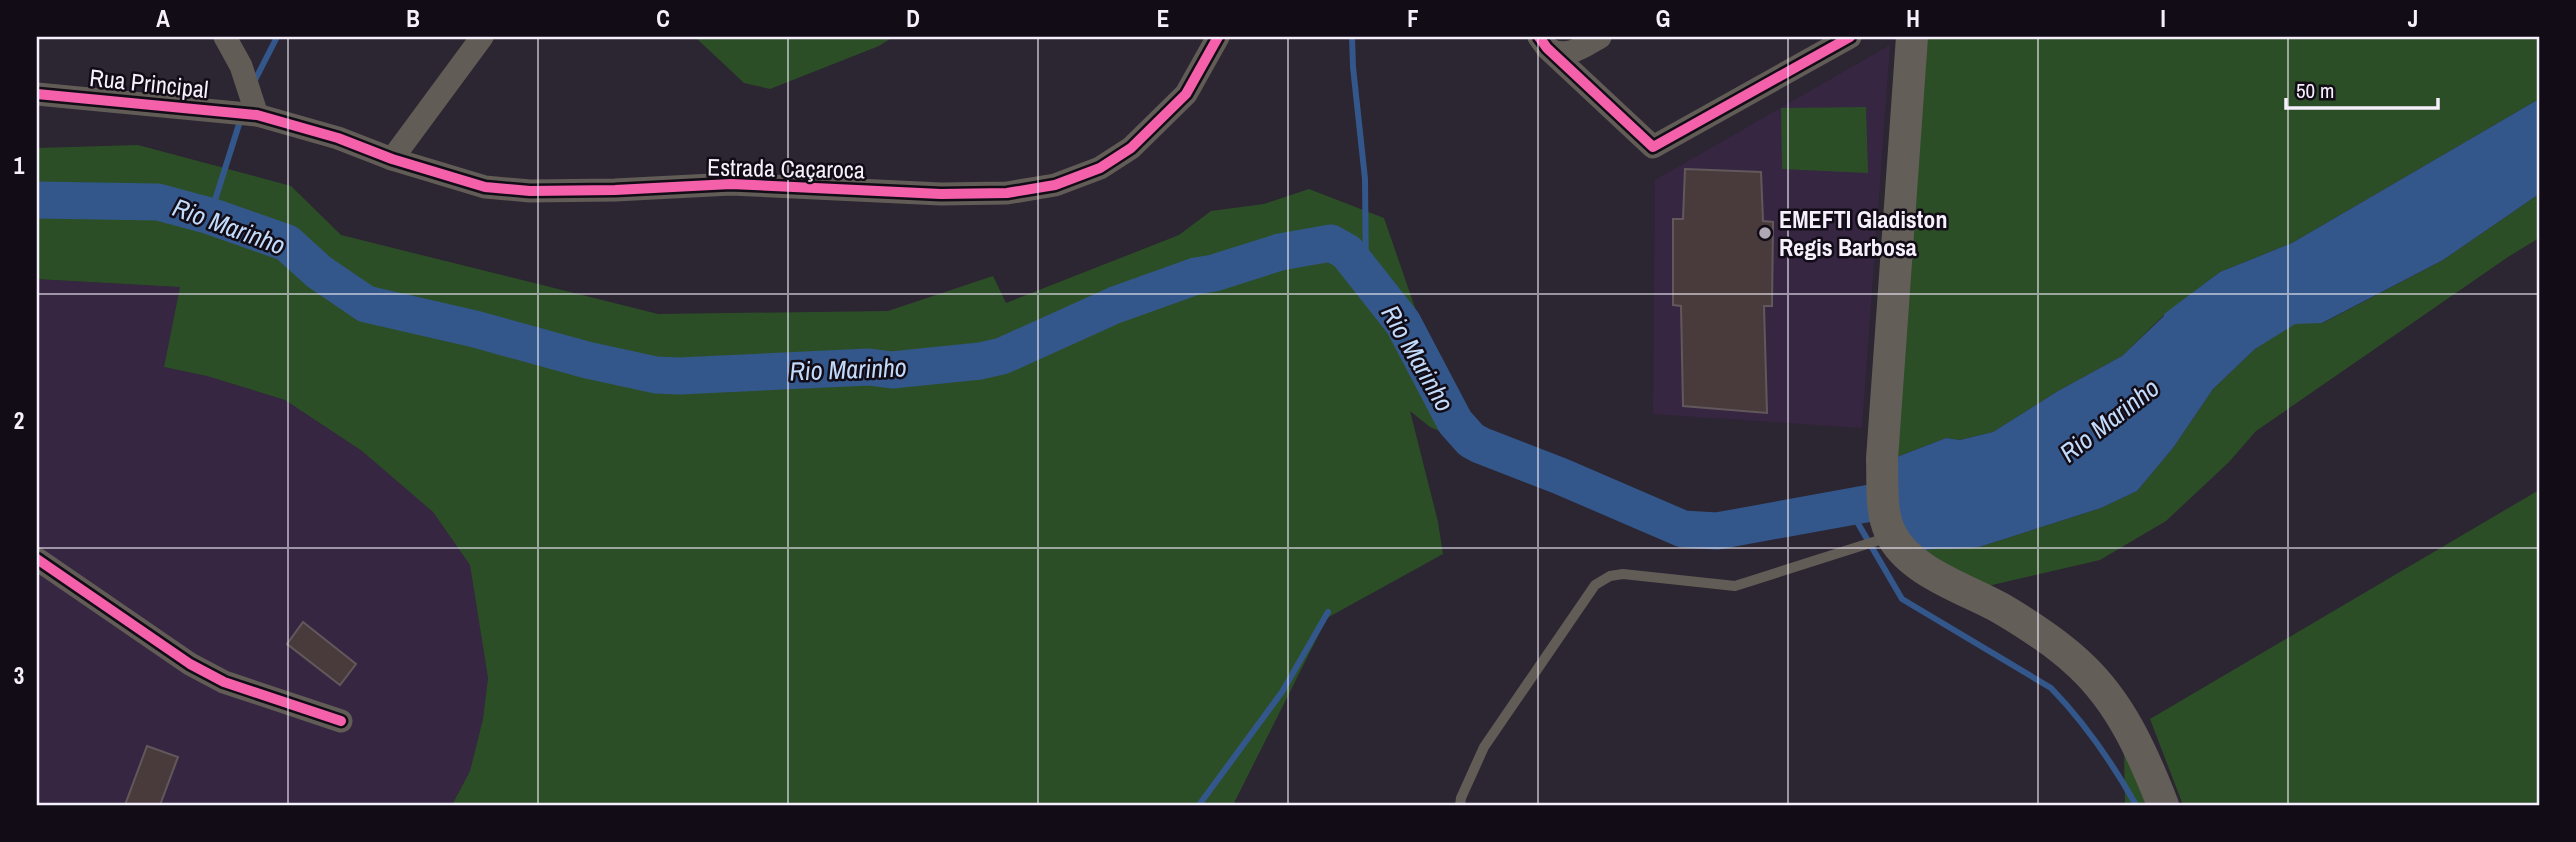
<svg xmlns="http://www.w3.org/2000/svg" width="2576" height="842" font-family="'Archivo Narrow',sans-serif">
<style>
.built{fill:#362642}
.green{fill:#2c4e27}
.water{fill:#33578a}
.lines{fill:none;stroke-linecap:round;stroke-linejoin:round}
.stream{stroke:#33578a;stroke-width:6}
.river{stroke:#33578a;stroke-width:37}
.building{fill:#493b3c;stroke:#62585b;stroke-width:2}
.lane{stroke:#625c56;stroke-width:10}
.street{stroke:#625c56;stroke-width:23}
.secondary{stroke:#645e59;stroke-width:32}
.cycleway-casing{stroke:#120c17;stroke-width:15}
.cycleway{stroke:#f560ab;stroke-width:10}
.grid{fill:none;stroke:#f6f0fd;stroke-width:2;stroke-opacity:0.55}
.poi-dot{fill:#afa9b6;stroke:#120c17;stroke-width:2.5}
.labels{text-anchor:middle;dominant-baseline:central;stroke-width:5;stroke-linejoin:round;paint-order:stroke}
.street-label{font-size:24px;fill:#f6f0fd;stroke:#120c17}
.poi-label{font-size:24px;font-weight:bold;fill:#f6f0fd;stroke:#120c17;text-anchor:start}
.water-label{font-size:26px;font-style:italic;fill:#c3dbfb;stroke:#120c17}
.neatline{fill:none;stroke:#f6f0fd;stroke-width:2.5}
.grid-label{font-size:23px;text-anchor:middle;font-weight:bold;fill:#f6f0fd}
</style>
<rect width="100%" height="100%" fill="#2c2532"/>
<g class="built">
<path d="M1890 45 1862 428 1653 414 1655 180Z"/>
<path d="M37 279 180 287 164 367 207 376 285 400 362 451 433 512 470 565 488 678 483 719 470 771 452 805H37Z"/>
</g>
<g class="green">
<path d="M695 37H893L879 46 770 89 744 83Z"/>
<path d="M1920 37H2539V99L2292 243 2220 272 2164 315 2122 356 2058 391 1993 432 1960 440 1946 438 1897 457Z"/>
<path d="M1866 107 1868 173 1782 169 1781 108Z"/>
<path d="M138 145 291 186 341 235 658 314 888 311 993 276 1006 303 1179 235 1211 211 1264 204 1309 189 1384 218 1440 380 1479 448 1430 427 1410 411 1438 522 1443 554 1327 618 1233 805H452L470 771 483 719 488 678 470 565 433 512 362 451 285 400 207 376 164 367 180 287 37 279V148Z"/>
<path d="M2539 194V238L2508 257 2256 431 2229 462 2166 521 2100 560 1975 589 1920 551C1940 547 1959 550 1979 547L2101 508 2137 491 2173 448 2213 389 2255 349 2295 323H2323L2443 260Z"/>
<path d="M2539 490V805H2183L2150 719Z"/>
<path d="M2124 749 2146 805H2125Z"/>
</g>
<path class="water" d="M2539 99V194L2443 260 2322 323 2295 324 2255 349 2213 389 2173 448 2137 491 2101 508 1979 547C1959 550 1940 547 1920 551L1899 520 1897 457 1946 438 1960 440 1993 432 2058 391 2122 356 2164 316V314L2220 272 2292 243Z"/>
<g class="lines">
<g class="stream">
<path d="M1352 37 1353 67 1365 179 1366 275"/>
<path d="M254 82 277 37"/>
<path d="M210 216 241 118"/>
<path d="M1849 508 1902 599 2051 688C2084 722 2113 764 2136 805"/>
<path d="M1199 805 1282 692 1328 612"/>
</g>
<path class="river" d="M37 200 158 202 210 216 287 243 319 272 366 304 475 329 587 360 656 375 679 376 869 367 892 370 980 361 1002 356 1115 305 1196 276 1214 273 1280 252 1331 243 1347 252 1403 323 1455 422 1471 440 1480 445 1560 476 1683 529 1717 531 1915 495"/>
</g>
<g class="building">
<path d="M1685 169 1761 172 1763 221 1773 222 1772 306H1764L1767 413 1683 406 1681 306 1673 305V219H1683Z"/>
<path d="M303 622 356 664 340 685 287 644Z"/>
<path d="M147 746 178 757 160 805H125Z"/>
</g>
<g class="lines">
<path class="lane" d="M1460 805 1461 798 1484 747 1595 585 1610 576 1623 574 1735 586 1889 537"/>
<g class="street">
<path d="M225 37 241 66 257 115"/>
<path d="M1539 37 1547 48 1653 147 1850 37"/>
<path d="M1547 48C1567 60 1583 47 1600 37"/>
<path d="M37 94 257 115 338 138 392 159 485 187 530 191 615 190 731 184 941 194 1007 193 1055 185 1100 168 1131 148 1186 94 1218 37"/>
<path d="M392 159 482 37"/>
<path d="M37 559 190 664 224 682 341 721"/>
</g>
<path class="secondary" d="M1912 37 1882 459C1883 482 1880 511 1890 532 1908 572 1967 589 2002 609 2029 625 2057 643 2080 665 2121 703 2143 754 2163 805"/>
<g class="cycleway-casing">
<g id="cycleway">
<path d="M1539 37 1547 48 1653 147 1850 37"/>
<path d="M37 94 257 115 338 138 392 159 485 187 530 191 615 190 731 184 941 194 1007 193 1055 185 1100 168 1131 148 1186 94 1218 37"/>
<path d="M37 559 190 664 224 682 341 721"/>
</g>
</g>
<use href="#cycleway" class="cycleway"/>
</g>
<path class="grid" d="M288 37V805M538 37V805M788 37V805M1038 37V805M1288 37V805M1538 37V805M1788 37V805M2038 37V805M2288 37V805M37 294H2539M37 548H2539"/>
<circle class="poi-dot" cx="1765" cy="233" r="7"/>
<g class="labels">
<g class="street-label">
<text transform="translate(149 83) rotate(6)">Rua Principal</text>
<text transform="translate(786 168) rotate(1)">Estrada Caçaroca</text>
</g>
<g class="poi-label">
<text x="1779" y="219">EMEFTI Gladiston<tspan x="1779" dy="28">Regis Barbosa</tspan></text>
</g>
<g class="water-label">
<text transform="translate(229 226) rotate(20)">Rio Marinho</text>
<text transform="translate(1418 358) rotate(60)">Rio Marinho</text>
<text transform="translate(848 369) rotate(-2)">Rio Marinho</text>
<text transform="translate(2109 420) rotate(-38)">Rio Marinho</text>
</g>
</g>
<rect width="2576" height="842" fill="none" stroke="#120c17" stroke-width="77"/>
<path d="M2286 98v10h152v-10" fill="none" stroke="#f6f0fd" stroke-width="3.5"/>
<text x="2296" y="98" font-size="21" fill="#f6f0fd" stroke="#120c17" stroke-width="5" paint-order="stroke">50 m</text>
<rect x="38" y="38" width="2500" height="766" class="neatline"/>
<g class="grid-label">
<text x="163" y="27">A</text>
<text x="413" y="27">B</text>
<text x="663" y="27">C</text>
<text x="913" y="27">D</text>
<text x="1163" y="27">E</text>
<text x="1413" y="27">F</text>
<text x="1663" y="27">G</text>
<text x="1913" y="27">H</text>
<text x="2163" y="27">I</text>
<text x="2413" y="27">J</text>
<text x="19" y="174">1</text>
<text x="19" y="429">2</text>
<text x="19" y="684">3</text>
</g>
</svg>
